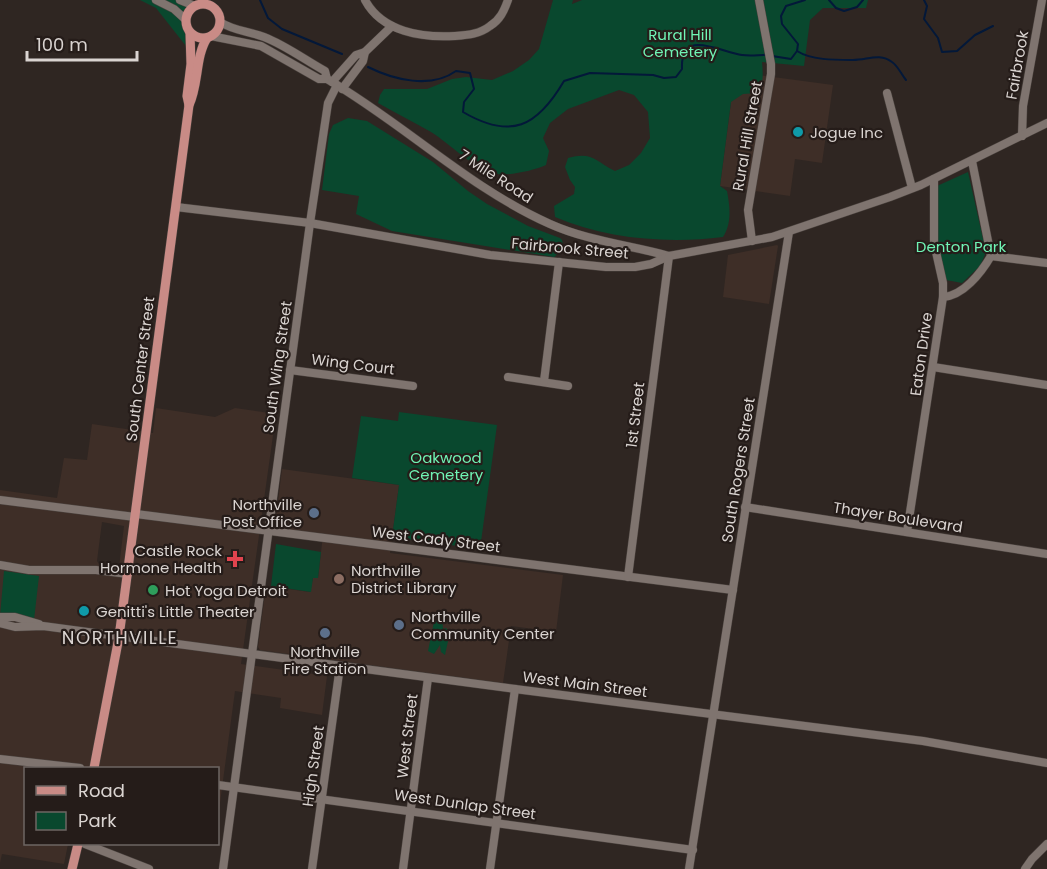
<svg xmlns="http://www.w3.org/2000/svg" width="1047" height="869" font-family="Poppins,sans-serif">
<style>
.built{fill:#3e2e27;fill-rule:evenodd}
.green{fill:#09482e}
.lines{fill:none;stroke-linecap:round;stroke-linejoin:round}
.stream{stroke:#031839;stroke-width:2}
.minor-casing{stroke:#4a423e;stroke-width:9}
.major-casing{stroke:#4a423e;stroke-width:10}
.minor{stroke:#7f746f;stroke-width:8}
.major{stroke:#c98b86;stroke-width:9}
.culture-dot{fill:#0f9aa8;stroke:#251c19;stroke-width:2}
.service-dot{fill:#5c6f8a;stroke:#251c19;stroke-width:2}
.health-dot{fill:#e0444e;stroke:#251c19;stroke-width:2}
.education-dot{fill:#8d6e63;stroke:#251c19;stroke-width:2}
.leisure-dot{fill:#2e9e5b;stroke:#251c19;stroke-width:2}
.labels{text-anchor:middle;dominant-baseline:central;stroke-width:4.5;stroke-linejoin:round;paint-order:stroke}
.park-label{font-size:15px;fill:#70f4b5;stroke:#251c19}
.street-label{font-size:15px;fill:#dad4d1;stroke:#251c19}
.poi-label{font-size:15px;fill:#dad4d1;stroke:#251c19;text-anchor:start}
.quarter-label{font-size:18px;letter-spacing:1.5px;fill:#dad4d1;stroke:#251c19}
</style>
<rect width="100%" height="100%" fill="#2f2622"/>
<g class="built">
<path d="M735 72 833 85 822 163 795 159 790 196 720 186Z"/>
<path d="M777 245 778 246 769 304 723 297 728 255Z"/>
<path d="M156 408 215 417 235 408 276 414 241 664 327 676 322 715 280 708 281 698 235 691 218 818V768H26V844H68L64 864 2 854 0 863V490L57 498 64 458 87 460 92 424 153 433ZM102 522 124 526 119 567 99 564 97 561Z"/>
<path d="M282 469 399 485 390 553 563 575 556 632 511 626 503 683 260 650 258 647 266 586 310 592 313 578H318L321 552 323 535 276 528 275 526Z"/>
</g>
<g class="green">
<path d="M140 0H190L186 46 156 8Z"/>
<path d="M553 0H573L572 4 582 0H868L866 8H823L810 20 804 66 762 62C763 74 764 83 757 93L743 94 731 102 720 186 727 191C730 207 732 223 723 237 668 244 606 239 555 217L554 206 574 194 575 187 570 180 565 167 568 158C592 151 595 161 615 171L629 165 641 153 650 138 648 112 634 95 619 90 568 109 550 123 543 138 549 151 546 165C535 170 510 176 497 174 476 171 449 143 431 132 414 122 395 113 378 103L380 95 384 89H427L452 79 466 77 492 80 513 71 529 60 539 49Z"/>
<path d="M348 118 367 121 433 162 468 191 487 204 528 226 560 238 562 240 564 249 554 257 392 231 356 214 359 196 322 190 329 134 333 125Z"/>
<path d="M968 172 986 252 980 266 962 283 946 280 937 248V186Z"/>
<path d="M399 412 497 425 480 549 392 537 399 485 352 478 361 416 398 421Z"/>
<path d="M276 544 321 552 318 578H313L311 592 271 586Z"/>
<path d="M4 571 39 576 34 620 0 616Z"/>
<path d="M435 617 442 618 443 629 446 628 450 632 445 655 441 652 440 645 434 654 428 651Z"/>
</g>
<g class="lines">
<g class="stream">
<path d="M260 0 268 18 282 29 342 54"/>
<path d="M829 0 836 8 844 11 857 7 863 0"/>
<path d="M924 0 927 6 924 19 938 38 942 52 957 51 975 35 993 26"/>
<path d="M797 51C811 60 834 60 851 60 866 61 879 52 892 62 898 66 901 74 906 80"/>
<path d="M772 56 791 59 797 51 798 44 782 24 781 16 786 6 805 0"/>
<path d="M368 67C394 80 431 89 456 71L470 73 474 89 464 102 463 112C511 140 537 127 564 81L590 73 653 75 664 78 676 77 682 69C680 27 720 52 742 55 750 56 758 55 766 55"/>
</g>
<g class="minor-casing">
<g id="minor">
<path d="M156 0 174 9 186 20"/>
<path d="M180 0 195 6"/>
<path d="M365 0C382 32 422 38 455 36 468 35 480 34 490 26 500 20 504 11 508 0"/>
<path d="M220 22C234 31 248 31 264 37 285 45 305 60 325 71L327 79"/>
<path d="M211 36 261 46 319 79H327C403 123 469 188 550 224 588 241 629 245 669 256"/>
<path d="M365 52 392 26"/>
<path d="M332 82 356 55 365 52 363 61 342 89"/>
<path d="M887 93 912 188"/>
<path d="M1022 136 1023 106 1042 0"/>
<path d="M176 207 310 223 490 255 606 267H635L651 264 669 256 772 237 890 197 921 185 1047 123"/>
<path d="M752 241 748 210 771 74V64L759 0"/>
<path d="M991 256 1047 263"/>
<path d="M943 297C963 296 981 273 991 256L972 161"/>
<path d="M933 367 1047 385"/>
<path d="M290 370 413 386"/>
<path d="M508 377 568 386"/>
<path d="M544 381 559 262"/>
<path d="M0 500 135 517"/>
<path d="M745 507 1047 554"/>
<path d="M136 514 733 590"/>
<path d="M907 532 943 297V283L934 243V179"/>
<path d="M0 565 29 570H96L128 574"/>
<path d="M628 577 669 256"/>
<path d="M0 617H15L39 624"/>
<path d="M0 623 15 627 43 626 515 689 923 741 1047 763"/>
<path d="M0 759 80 768"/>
<path d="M218 785 693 850"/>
<path d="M85 844 149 869"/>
<path d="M223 869 310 223 328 103 337 85"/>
<path d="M312 869 340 666"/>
<path d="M403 869 428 678"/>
<path d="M490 869 515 689"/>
<path d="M689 869 789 232"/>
<path d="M1025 869 1032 859 1047 844"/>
</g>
</g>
<g class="major-casing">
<g id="major">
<circle cx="203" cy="21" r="17"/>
<path d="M189 105 187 96 191 64 190 33"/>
<path d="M94 768 119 637 189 105C199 84 195 57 207 38"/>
<path d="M72 869 78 844"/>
</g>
</g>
<use href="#minor" class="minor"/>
<use href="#major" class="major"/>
</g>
<g class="culture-dot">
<circle cx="798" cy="132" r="6"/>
<circle cx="84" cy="611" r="6"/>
</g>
<g class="service-dot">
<circle cx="314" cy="513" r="6"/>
<circle cx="399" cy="625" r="6"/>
<circle cx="325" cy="633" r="6"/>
</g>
<path class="health-dot" d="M232 550h6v6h6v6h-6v6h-6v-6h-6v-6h6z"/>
<circle class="education-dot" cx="339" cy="579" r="6"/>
<circle class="leisure-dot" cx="153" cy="590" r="6"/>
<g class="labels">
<g class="park-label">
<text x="680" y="34">Rural Hill<tspan x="680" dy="17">Cemetery</tspan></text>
<text x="961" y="246">Denton Park</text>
<text x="446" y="457">Oakwood<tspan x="446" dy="17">Cemetery</tspan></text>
</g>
<g class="street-label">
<text transform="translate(1017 65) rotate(-80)">Fairbrook</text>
<text transform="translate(747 136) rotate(-80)">Rural Hill Street</text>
<text transform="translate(496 176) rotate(33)">7 Mile Road</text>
<text transform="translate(570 248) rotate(5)">Fairbrook Street</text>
<text transform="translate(921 354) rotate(-82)">Eaton Drive</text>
<text transform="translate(353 364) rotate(7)">Wing Court</text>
<text transform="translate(277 367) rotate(-82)">South Wing Street</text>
<text transform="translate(140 369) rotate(-83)">South Center Street</text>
<text transform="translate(635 415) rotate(-83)">1st Street</text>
<text transform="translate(738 470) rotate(-81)">South Rogers Street</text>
<text transform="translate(898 517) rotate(9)">Thayer Boulevard</text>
<text transform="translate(436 539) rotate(7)">West Cady Street</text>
<text transform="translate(585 684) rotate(7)">West Main Street</text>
<text transform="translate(407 736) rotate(-83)">West Street</text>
<text transform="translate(313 766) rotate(-82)">High Street</text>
<text transform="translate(465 804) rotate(8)">West Dunlap Street</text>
</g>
<g class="poi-label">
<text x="810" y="132">Jogue Inc</text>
<text x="302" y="504" text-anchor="end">Northville<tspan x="302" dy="17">Post Office</tspan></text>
<text x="222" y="550" text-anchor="end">Castle Rock<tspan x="222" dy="17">Hormone Health</tspan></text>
<text x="351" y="570">Northville<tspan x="351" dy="17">District Library</tspan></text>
<text x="165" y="590">Hot Yoga Detroit</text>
<text x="96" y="611">Genitti's Little Theater</text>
<text x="411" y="616">Northville<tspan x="411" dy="17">Community Center</tspan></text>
<text x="325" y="651" text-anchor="middle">Northville<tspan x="325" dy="17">Fire Station</tspan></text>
</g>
<g class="quarter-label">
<text x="120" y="637">NORTHVILLE</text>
</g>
</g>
<rect x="24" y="767" width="195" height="78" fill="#251c19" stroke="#6d6663" stroke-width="1.5"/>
<rect x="36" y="786" width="30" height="9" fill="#c98b86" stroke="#6d6663" stroke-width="1.5"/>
<text x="78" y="797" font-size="18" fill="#dad4d1">Road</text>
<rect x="36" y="812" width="30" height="18" fill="#09482e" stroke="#6d6663" stroke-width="1.5"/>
<text x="78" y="827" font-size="18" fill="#dad4d1">Park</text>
<path d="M27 51v9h110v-9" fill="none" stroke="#dad4d1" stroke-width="3"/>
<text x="36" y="51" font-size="18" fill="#dad4d1" stroke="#251c19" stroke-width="4.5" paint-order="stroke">100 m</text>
</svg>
